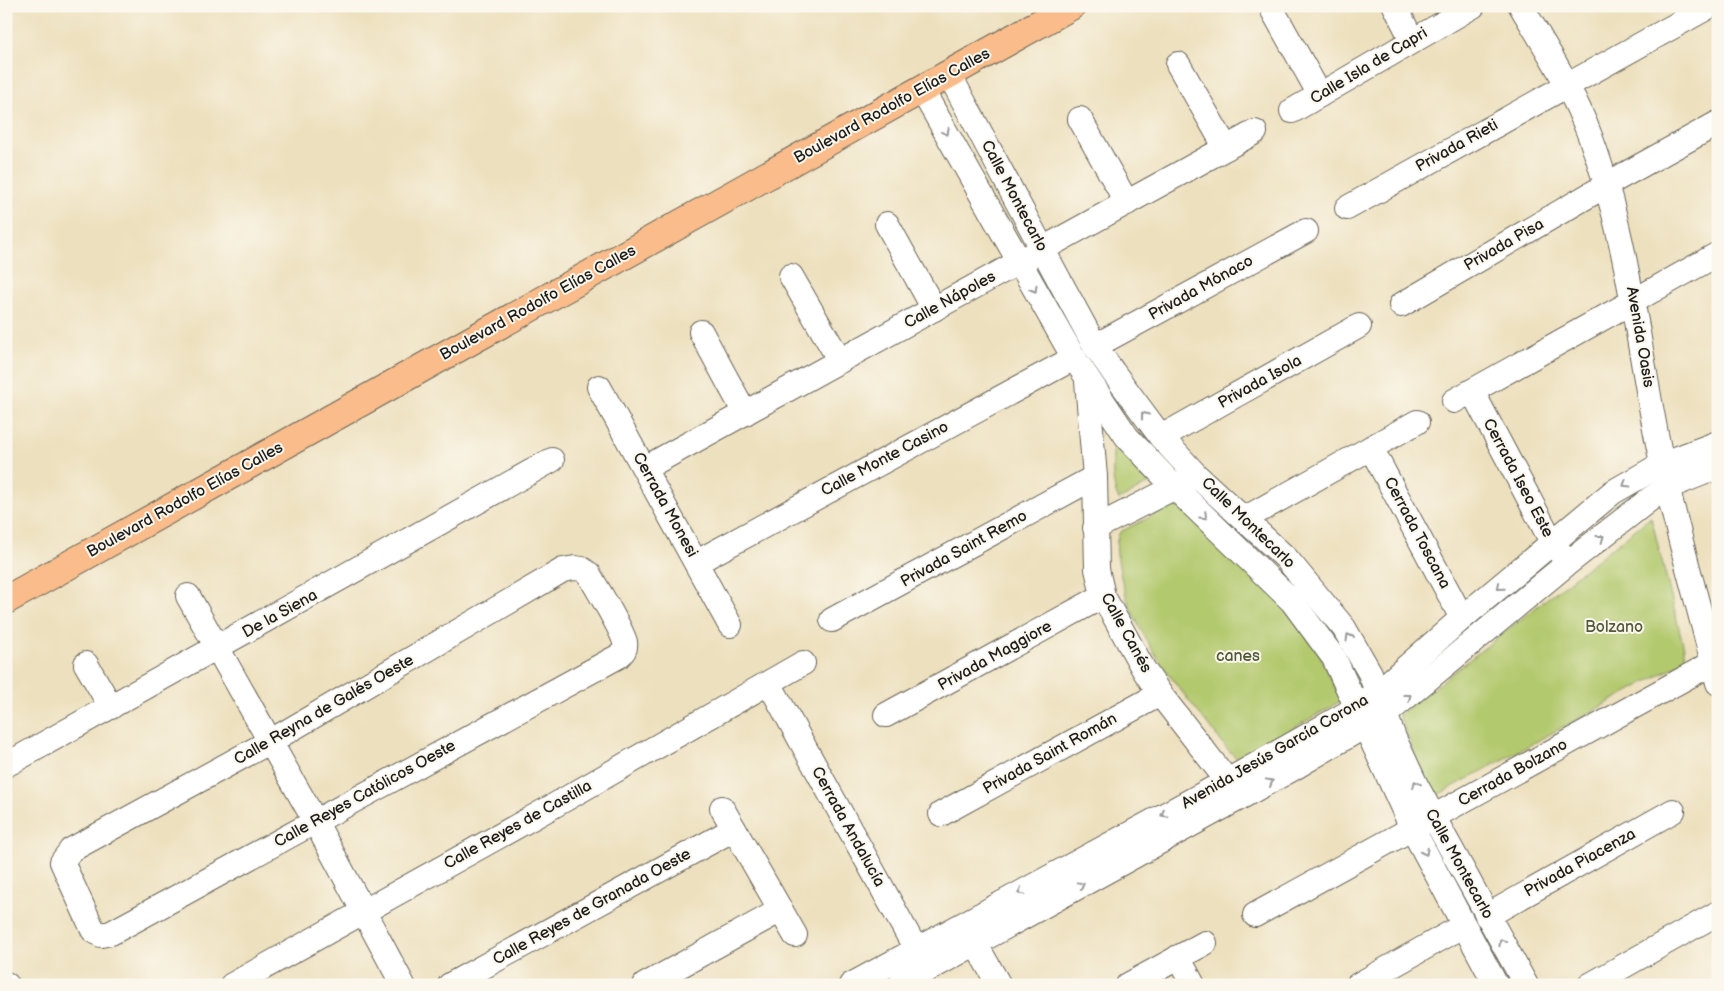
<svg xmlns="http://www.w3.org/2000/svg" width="1724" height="991" font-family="'Balsamiq Sans',sans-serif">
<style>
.green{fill:#b3c96e;stroke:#687245}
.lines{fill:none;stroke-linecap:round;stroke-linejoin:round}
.minor-casing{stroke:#656155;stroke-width:26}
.major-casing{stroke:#656155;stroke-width:30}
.minor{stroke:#fff;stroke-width:24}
.major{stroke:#f9bc8a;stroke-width:28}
.oneway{stroke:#999}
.labels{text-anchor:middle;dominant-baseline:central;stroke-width:4;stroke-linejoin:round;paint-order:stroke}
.street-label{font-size:16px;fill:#1c1c1c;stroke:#fbf7ec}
.park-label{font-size:16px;fill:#515939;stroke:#fbf7ec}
</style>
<rect width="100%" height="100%" fill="#fbf7ec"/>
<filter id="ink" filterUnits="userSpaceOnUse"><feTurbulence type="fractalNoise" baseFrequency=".02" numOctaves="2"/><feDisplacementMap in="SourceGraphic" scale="10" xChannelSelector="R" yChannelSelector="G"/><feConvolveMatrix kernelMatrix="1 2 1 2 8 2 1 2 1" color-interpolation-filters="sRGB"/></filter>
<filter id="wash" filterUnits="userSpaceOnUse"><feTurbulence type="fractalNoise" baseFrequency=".0096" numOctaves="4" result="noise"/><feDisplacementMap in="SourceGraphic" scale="20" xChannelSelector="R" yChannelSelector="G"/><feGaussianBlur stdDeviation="1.12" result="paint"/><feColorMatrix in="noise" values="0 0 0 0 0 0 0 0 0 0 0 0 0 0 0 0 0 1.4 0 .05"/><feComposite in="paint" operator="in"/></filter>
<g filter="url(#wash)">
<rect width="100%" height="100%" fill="#ede0be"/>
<g class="green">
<path d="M1116 445H1123L1150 483 1119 500C1111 486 1113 465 1113 449Z"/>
<path d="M1176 507 1183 510 1271 591 1319 653 1341 701 1239 760C1226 750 1216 734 1206 722 1169 676 1128 626 1119 566 1117 554 1114 544 1120 532L1168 508Z"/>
<path d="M1651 517 1687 660 1432 798 1399 715Z"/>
</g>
</g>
<g filter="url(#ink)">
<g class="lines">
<g class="minor-casing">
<g id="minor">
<path d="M1395 6 1412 40"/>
<path d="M1521 6C1546 48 1573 90 1590 136 1630 242 1638 354 1662 463 1678 537 1700 609 1718 683"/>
<path d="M1273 11 1320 95"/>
<path d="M1178 64 1226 148"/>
<path d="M949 74 1043 250 1095 346 1113 372 1161 437 1196 475 1286 558 1344 628 1370 673 1394 738 1416 785 1526 985"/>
<path d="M922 90 1074 358 1127 437 1175 488 1292 601 1334 658 1412 828 1496 985"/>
<path d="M1292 111 1473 6"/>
<path d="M1080 119 1127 203"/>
<path d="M1347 208 1710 6"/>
<path d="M887 224 934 309"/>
<path d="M791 276 840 361"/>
<path d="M1401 305 1622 176 1718 123"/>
<path d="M701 332 745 413"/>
<path d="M1095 346 1306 231"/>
<path d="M1087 381 1095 477 1097 569 1103 596 1144 670 1160 694 1236 792"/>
<path d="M599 387 730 625"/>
<path d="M1472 391 1553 544 1563 556"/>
<path d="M1454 401 1718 254"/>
<path d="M1161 437 1359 326"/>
<path d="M1371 448 1462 618"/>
<path d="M645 468 1255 132"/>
<path d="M1244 519 1417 422"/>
<path d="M1095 528 1187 481"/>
<path d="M697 562 1074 358"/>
<path d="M575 568 582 569 589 574C598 591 620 625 625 642 626 648 624 652 619 656L111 933 101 935 93 930 62 862 71 850 271 741 563 570Z"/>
<path d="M188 596 315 821 403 985"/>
<path d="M832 620 1095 477"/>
<path d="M86 664 111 707"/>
<path d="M769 683 923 962"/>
<path d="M886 715 1103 596"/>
<path d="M6 765 552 460"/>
<path d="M722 808 795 935"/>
<path d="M941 814 1160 694"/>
<path d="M1255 915 1718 660"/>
<path d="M1487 916 1673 811"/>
<path d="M975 943 999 985"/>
<path d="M1178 957 1193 985"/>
<path d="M6 984 7 985"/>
<path d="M232 985 555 805 803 663"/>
<path d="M450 985 734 829"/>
<path d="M645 985 781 910"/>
<path d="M851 985 1229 780 1346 714 1378 692 1462 618 1613 492 1662 464 1718 443"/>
<path d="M900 985 1294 768 1387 713 1568 563 1650 499 1668 487 1718 467"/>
<path d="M1128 985 1205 943"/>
<path d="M1358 985 1463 926"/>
<path d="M1590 985 1718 913"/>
</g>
</g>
<g class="major-casing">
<path id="major" d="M6 600 1071 6"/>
</g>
<use href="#minor" class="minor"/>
<use href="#major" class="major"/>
</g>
<defs><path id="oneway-chevron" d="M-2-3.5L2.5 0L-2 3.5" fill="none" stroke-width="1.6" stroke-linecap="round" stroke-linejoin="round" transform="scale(1.25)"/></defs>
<g class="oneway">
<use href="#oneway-chevron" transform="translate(946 132) rotate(61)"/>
<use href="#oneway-chevron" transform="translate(1034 289) rotate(60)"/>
<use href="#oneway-chevron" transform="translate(1144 415) rotate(-126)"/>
<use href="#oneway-chevron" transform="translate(1626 484) rotate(148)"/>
<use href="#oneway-chevron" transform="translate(1204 516) rotate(44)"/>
<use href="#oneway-chevron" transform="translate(1601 538) rotate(-37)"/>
<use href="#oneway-chevron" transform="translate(1500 587) rotate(141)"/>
<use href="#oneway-chevron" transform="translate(1349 637) rotate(-120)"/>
<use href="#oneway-chevron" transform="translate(1408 697) rotate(-38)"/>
<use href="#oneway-chevron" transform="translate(1270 782) rotate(-29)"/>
<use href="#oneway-chevron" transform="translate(1416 784) rotate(-116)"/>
<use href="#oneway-chevron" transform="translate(1164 814) rotate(152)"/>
<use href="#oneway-chevron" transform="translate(1425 852) rotate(63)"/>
<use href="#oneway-chevron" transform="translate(1081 885) rotate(-29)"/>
<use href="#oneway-chevron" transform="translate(1021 892) rotate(151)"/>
<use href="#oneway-chevron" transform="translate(1502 942) rotate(-119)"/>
</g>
</g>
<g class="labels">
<g class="street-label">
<text transform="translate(1369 66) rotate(-31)">Calle Isla de Capri</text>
<text transform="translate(892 106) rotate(-29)">Boulevard Rodolfo Elías Calles</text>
<text transform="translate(1457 146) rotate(-29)">Privada Rieti</text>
<text transform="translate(1014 196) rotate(62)">Calle Montecarlo</text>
<text transform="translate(1504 245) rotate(-30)">Privada Pisa</text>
<text transform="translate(1201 288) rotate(-29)">Privada Mónaco</text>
<text transform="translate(950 300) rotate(-29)">Calle Nápoles</text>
<text transform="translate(538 303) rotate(-29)">Boulevard Rodolfo Elías Calles</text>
<text transform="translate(1640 337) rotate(80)">Avenida Oasis</text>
<text transform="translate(1260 382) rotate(-29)">Privada Isola</text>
<text transform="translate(885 459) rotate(-28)">Calle Monte Casino</text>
<text transform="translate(1518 478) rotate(62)">Cerrada Iseo Este</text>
<text transform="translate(185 500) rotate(-29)">Boulevard Rodolfo Elías Calles</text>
<text transform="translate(665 505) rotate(61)">Cerrada Monesi</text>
<text transform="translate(1248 523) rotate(44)">Calle Montecarlo</text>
<text transform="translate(1417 533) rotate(62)">Cerrada Toscana</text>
<text transform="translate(964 549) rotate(-29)">Privada Saint Remo</text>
<text transform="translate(280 614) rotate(-29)">De la Siena</text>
<text transform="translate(1126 633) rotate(61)">Calle Canés</text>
<text transform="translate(995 656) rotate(-29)">Privada Maggiore</text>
<text transform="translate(324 710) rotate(-30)">Calle Reyna de Galés Oeste</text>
<text transform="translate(1275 752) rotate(-30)">Avenida Jesús García Corona</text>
<text transform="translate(1050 754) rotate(-29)">Privada Saint Román</text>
<text transform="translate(1513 773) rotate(-29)">Cerrada Bolzano</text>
<text transform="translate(365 794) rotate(-29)">Calle Reyes Católicos Oeste</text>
<text transform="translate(518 825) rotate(-29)">Calle Reyes de Castilla</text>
<text transform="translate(848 827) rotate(61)">Cerrada Andalucía</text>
<text transform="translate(1580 863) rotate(-29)">Privada Piacenza</text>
<text transform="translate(1459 864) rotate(61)">Calle Montecarlo</text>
<text transform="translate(592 907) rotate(-29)">Calle Reyes de Granada Oeste</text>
</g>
<g class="park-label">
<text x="1614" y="627">Bolzano</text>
<text x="1238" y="656">canes</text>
</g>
</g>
<rect width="1724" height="991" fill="none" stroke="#fbf7ec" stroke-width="25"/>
</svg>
